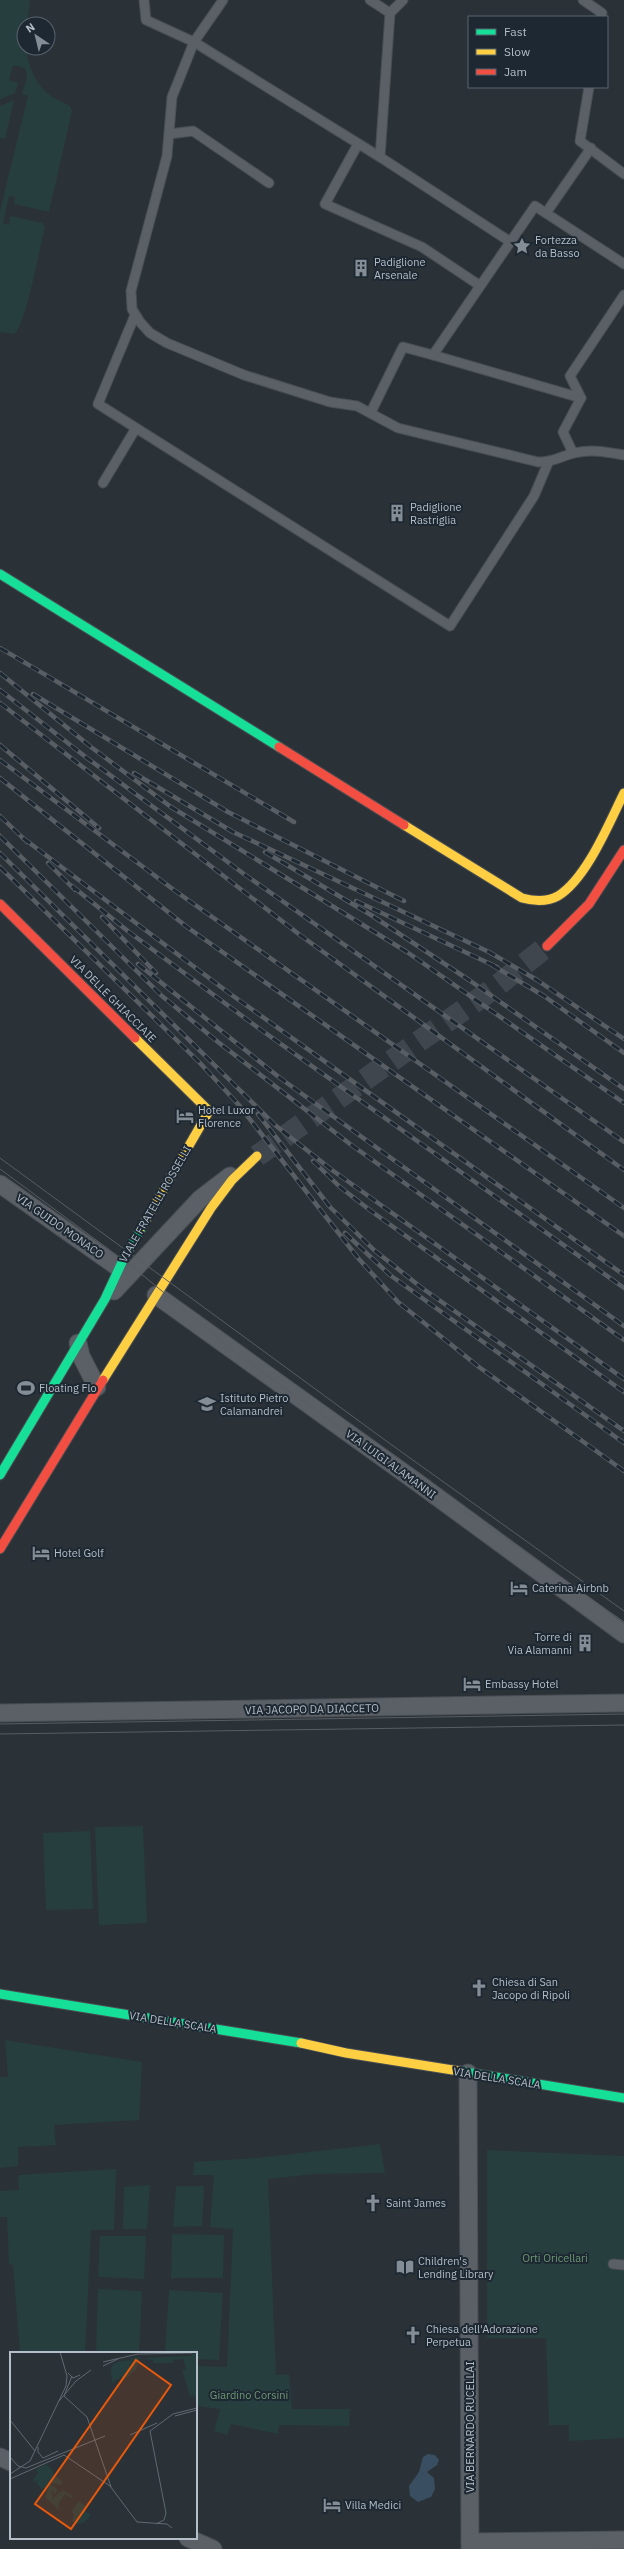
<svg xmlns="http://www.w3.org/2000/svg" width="624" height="2549" font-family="'IBM Plex Sans',sans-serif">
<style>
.green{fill:#273e3e}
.water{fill:#394f61}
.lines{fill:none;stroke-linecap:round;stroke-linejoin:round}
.primary-tunnel{stroke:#3f464d;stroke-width:22;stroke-dasharray:22 11;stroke-linecap:butt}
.lane-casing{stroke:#484d52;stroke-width:11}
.street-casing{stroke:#484d52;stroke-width:19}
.fast-casing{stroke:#484d52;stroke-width:11}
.slow-casing{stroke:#484d52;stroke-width:11}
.jam-casing{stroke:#484d52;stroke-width:11}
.lane{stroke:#5a6065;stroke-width:9}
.street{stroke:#5a6065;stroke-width:17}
.fast{stroke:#16e098;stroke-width:9}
.slow{stroke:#ffcf43;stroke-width:9}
.jam{stroke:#f24e42;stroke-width:9}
.tram{stroke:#585e63;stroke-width:1}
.rail-casing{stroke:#585e63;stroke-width:4.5}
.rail{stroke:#1d2832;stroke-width:3;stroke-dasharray:9;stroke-linecap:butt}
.labels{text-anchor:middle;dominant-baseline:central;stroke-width:4;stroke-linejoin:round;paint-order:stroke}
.poi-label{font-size:11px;fill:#b4bec8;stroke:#1d2832;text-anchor:start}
.street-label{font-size:11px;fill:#b4bec8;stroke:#1d2832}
.park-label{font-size:11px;fill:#6c9871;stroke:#1d2832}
.inset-road{fill:none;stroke:#616971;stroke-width:1}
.view{fill:#e8590c;fill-opacity:0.15;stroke:#e8590c;stroke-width:2}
.inset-edge{fill:none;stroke:#b4bec8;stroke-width:2}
</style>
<rect width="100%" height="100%" fill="#2a3137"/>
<g class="green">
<path d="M0 0H30L27 24H24C24 46 28 73 44 90 51 98 62 101 70 106L72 111 49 212 14 204 15 197 9 196 3 223 9 225 10 216 43 223 45 227C40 245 26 326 14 334L0 332V211L28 96 22 94 27 77 25 68 13 65 9 80 18 83 15 93 0 99Z"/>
<path d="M14 100 5 139 0 138V106Z"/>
<path d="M143 1826 147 1923 99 1925 95 1827Z"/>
<path d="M90 1831 93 1909 46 1910 43 1833Z"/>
<path d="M5 2040 142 2062 139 2120 54 2125 56 2145 18 2147V2166L0 2168V2077H8Z"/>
<path d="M380 2144 385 2173 314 2174 268 2179 276 2375 289 2374 292 2409H350L349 2426 279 2425 278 2434 231 2424 227 2435 214 2431 220 2409 196 2406V2366L227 2367 233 2229 210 2227 214 2175H193L194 2162 256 2158Z"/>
<path d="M487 2150 624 2156V2438L569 2441V2425H549L546 2338H487Z"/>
<path d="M116 2169 114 2230H91L85 2353 20 2352 13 2265 9 2264 7 2217H0V2191L19 2190 18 2175Z"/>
<path d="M150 2185 147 2229H123L124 2187Z"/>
<path d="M176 2186H204L202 2226 173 2227Z"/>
<path d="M172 2234 224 2235 223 2278H171Z"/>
<path d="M100 2236H146L144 2279 98 2277Z"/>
<path d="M98 2289 142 2291 139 2353H96Z"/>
<path d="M169 2290 223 2293 219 2360 196 2359V2353H165Z"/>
</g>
<path class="water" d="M428 2454 435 2455 439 2460 437 2465 427 2472 434 2478 435 2489 431 2497 418 2502 410 2496 409 2486 419 2472 423 2457Z"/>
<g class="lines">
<path class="primary-tunnel" d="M257 1156 493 989 547 946"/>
<g class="lane-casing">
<g id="lane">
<path d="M144 0 146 20 194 42 380 157"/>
<path d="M223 0 194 42 172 97 167 156 131 291 132 309 140 322 150 333 167 343 244 375 330 402 357 406 398 428 538 462C552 463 561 456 574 453 592 449 606 452 624 455"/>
<path d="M370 0 390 13 380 157 509 241"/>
<path d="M583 0 602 13 601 17"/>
<path d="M390 13 403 0"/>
<path d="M589 87 580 141 624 174"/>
<path d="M169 134 193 131 269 183"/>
<path d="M358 144 325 204 422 247 479 285"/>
<path d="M546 213 591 148"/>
<path d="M135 315 98 404 450 626 534 496 548 463"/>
<path d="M433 355 581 398"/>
<path d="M371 412 403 347 433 355 535 206 624 264"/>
<path d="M573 453 563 432 581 398 570 376 624 295"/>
<path d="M103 483 136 428"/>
<path d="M613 2264 624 2265"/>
</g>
</g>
<g class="street-casing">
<g id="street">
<path d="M0 1184 119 1268"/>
<path d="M114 1291 200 1199 230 1176"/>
<path d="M156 1295 418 1483 624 1634"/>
<path d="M78 1343 81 1356 97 1387"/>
<path d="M0 1713 624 1703"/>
<path d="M468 2073 470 2549"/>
<path d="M0 2457 11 2462"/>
<path d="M188 2538 213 2549"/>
<path d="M470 2542 624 2540"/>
</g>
</g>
<g class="fast-casing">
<g id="fast">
<path d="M0 574 279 747"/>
<path d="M0 1475 105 1299 123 1260 142 1227"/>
<path d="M0 1994 301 2043"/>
<path d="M459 2071 624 2098"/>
</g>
</g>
<g class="slow-casing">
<g id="slow">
<path d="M404 825 522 898C533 901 547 902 558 896 587 878 609 823 624 793"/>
<path d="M135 1038 209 1111 142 1227"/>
<path d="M103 1380 211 1208 232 1180 257 1156"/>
<path d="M301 2043 346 2053 459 2071"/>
</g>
</g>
<g class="jam-casing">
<g id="jam">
<path d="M279 747 404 825"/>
<path d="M0 904 135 1038"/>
<path d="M547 946 589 904 624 850"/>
<path d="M0 1549 103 1380"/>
</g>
</g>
<use href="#lane" class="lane"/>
<use href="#street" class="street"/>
<use href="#fast" class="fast"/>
<use href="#slow" class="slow"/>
<use href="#jam" class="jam"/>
<g class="tram">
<path d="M0 1158 389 1443 624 1611"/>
<path d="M0 1169 134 1268 244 1359 418 1483 483 1523 624 1622"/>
<path d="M0 1724 624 1714"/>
<path d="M0 1734 624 1725"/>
</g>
<g class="rail-casing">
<g id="rail">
<path d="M0 648 294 822"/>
<path d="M0 673 91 747 171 807 407 952 624 1103"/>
<path d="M0 690 87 758 244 874 624 1142"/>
<path d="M33 694 228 812 404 901"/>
<path d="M0 703 300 935 624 1170"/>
<path d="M0 745 99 828"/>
<path d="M0 760 174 890 624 1208"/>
<path d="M134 773 233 832 489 952 537 980 624 1039"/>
<path d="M0 778 187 927 624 1236"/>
<path d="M0 816 27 842"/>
<path d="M0 836 162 996 218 1042 350 1144 624 1340"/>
<path d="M23 838 229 993 624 1275"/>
<path d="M265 852 371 915 469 980 624 1089"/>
<path d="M0 853 275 1125 332 1170 624 1379"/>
<path d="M48 863 75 890"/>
<path d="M0 867 200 1063 238 1104 358 1258 398 1302 479 1367 624 1471"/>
<path d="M72 886 129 932 257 1027 624 1288"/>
<path d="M356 901 497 967"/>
<path d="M102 917 156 973"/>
<path d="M138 964 280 1078 624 1326"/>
<path d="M492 965 544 996 624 1053"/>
<path d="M258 1114 330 1207 374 1250 422 1288 624 1431"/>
<path d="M313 1161 340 1187 371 1211 624 1392"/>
<path d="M345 1233 390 1275 624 1443"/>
</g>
</g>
<use href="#rail" class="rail"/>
</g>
<defs>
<g id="sight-bare" transform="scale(1.38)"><path d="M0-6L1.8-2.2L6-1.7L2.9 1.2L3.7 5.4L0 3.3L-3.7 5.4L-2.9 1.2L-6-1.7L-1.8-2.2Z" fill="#848d95" stroke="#1d2832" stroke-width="2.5" paint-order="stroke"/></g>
<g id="building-bare" transform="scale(1.38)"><path d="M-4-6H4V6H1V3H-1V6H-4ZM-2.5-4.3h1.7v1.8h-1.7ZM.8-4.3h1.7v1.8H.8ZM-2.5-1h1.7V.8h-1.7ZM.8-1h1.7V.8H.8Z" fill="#848d95" stroke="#1d2832" stroke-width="2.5" paint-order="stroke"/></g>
<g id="hotel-bare" transform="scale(1.38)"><path d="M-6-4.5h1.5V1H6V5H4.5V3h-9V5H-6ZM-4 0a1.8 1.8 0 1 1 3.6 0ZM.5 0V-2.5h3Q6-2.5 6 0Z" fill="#848d95" stroke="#1d2832" stroke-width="2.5" paint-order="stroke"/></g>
<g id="stadium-bare" transform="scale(1.38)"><path d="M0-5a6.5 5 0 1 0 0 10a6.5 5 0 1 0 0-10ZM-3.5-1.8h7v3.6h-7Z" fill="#848d95" stroke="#1d2832" stroke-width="2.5" paint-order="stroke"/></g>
<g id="school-bare" transform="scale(1.38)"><path d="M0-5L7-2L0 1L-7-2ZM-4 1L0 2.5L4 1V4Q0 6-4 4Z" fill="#848d95" stroke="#1d2832" stroke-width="2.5" paint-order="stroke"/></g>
<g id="church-bare" transform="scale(1.38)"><path d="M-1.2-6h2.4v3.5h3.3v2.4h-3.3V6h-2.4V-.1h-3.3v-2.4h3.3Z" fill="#848d95" stroke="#1d2832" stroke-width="2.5" paint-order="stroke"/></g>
<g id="library-bare" transform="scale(1.38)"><path d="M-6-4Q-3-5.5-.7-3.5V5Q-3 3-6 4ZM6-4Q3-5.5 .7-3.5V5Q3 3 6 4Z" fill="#848d95" stroke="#1d2832" stroke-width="2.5" paint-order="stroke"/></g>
</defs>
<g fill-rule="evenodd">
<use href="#sight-bare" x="522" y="246"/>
<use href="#building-bare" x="361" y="268"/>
<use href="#building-bare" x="397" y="513"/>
<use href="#hotel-bare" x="185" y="1116"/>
<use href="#stadium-bare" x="26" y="1388"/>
<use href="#school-bare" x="207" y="1404"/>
<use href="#hotel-bare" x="41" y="1553"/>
<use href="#hotel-bare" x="519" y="1588"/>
<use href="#building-bare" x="585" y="1643"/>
<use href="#hotel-bare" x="472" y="1684"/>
<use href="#church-bare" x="479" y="1988"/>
<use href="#church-bare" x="373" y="2203"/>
<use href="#library-bare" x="405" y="2267"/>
<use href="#church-bare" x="413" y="2335"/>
<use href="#hotel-bare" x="332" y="2505"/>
</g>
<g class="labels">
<g class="poi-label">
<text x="535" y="240">Fortezza<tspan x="535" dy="13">da Basso</tspan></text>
<text x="374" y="262">Padiglione<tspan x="374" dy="13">Arsenale</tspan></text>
<text x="410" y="507">Padiglione<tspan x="410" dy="13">Rastriglia</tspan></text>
<text x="198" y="1110">Hotel Luxor<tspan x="198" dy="13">Florence</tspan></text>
<text x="39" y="1388">Floating Flo</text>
<text x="220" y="1398">Istituto Pietro<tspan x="220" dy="13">Calamandrei</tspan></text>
<text x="54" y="1553">Hotel Golf</text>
<text x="532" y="1588">Caterina Airbnb</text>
<text x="572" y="1637" text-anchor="end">Torre di<tspan x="572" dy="13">Via Alamanni</tspan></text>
<text x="485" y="1684">Embassy Hotel</text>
<text x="492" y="1982">Chiesa di San<tspan x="492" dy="13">Jacopo di Ripoli</tspan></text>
<text x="386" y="2203">Saint James</text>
<text x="418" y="2261">Children's<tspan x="418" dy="13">Lending Library</tspan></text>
<text x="426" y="2329">Chiesa dell'Adorazione<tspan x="426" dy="13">Perpetua</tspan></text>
<text x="345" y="2505">Villa Medici</text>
</g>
<g class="street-label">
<text transform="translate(113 999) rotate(45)">VIA DELLE GHIACCIAIE</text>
<text transform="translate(155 1204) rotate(-60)">VIALE FRATELLI ROSSELLI</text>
<text transform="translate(60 1226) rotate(35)">VIA GUIDO MONACO</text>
<text transform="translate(391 1464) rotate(36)">VIA LUIGI ALAMANNI</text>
<text transform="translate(312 1709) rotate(-1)">VIA JACOPO DA DIACCETO</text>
<text transform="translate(173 2022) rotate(9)">VIA DELLA SCALA</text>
<text transform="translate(497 2078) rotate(9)">VIA DELLA SCALA</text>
<text transform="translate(470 2427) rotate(-90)">VIA BERNARDO RUCELLAI</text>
</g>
<g class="park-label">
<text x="555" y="2258">Orti Oricellari</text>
<text x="249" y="2395">Giardino Corsini</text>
</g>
</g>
<g transform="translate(10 2352)">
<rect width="187" height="187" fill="#2a3137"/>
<path d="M182 0H187V51L184 43 180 44 172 18 176 17 173 7 163 8V11H143V8L133 6 181 4ZM130 5 126 17 121 22 118 20 120 23 114 27 110 24V26L102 31 101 17 103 12 110 9 105 10 120 8 123 11 120 6ZM36 112 44 120 43 125 46 124 53 130 50 133 39 130 48 138 44 143 43 138 38 145 41 141 43 143 42 148 45 144 48 147 46 144 50 139V143L52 138 63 144 62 146 55 142 48 153 50 159 35 145 39 134 32 137 26 131 29 128 24 130 23 128 28 121 26 117ZM69 149 77 155 74 158 81 163 75 170 68 172 62 169 64 162 61 160Z" fill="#273e3e"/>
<path class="inset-road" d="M93 10 128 2 182 1M93 14 108 7M58 21 63 26 70 23M62 24 54 44 77 65 101 135M49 49 66 29 81 18M165 64 187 58M0 68 25 99M120 83 147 71M28 95V100L33 106 48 99M0 105 8 114 16 116 95 84M0 122 20 109 56 34 57 24 50 0M0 127 54 103 100 134 127 170 157 172 162 176M146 172 154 168 156 161 140 79 163 62 187 56"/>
<path class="view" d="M126 8 161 33 61 177 25 152Z"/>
<rect width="187" height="187" class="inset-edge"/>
</g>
<rect x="468" y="16" width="140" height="72" fill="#1d2832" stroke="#59646e"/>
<rect x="476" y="29" width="20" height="6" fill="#16e098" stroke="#59646e"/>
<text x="504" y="36" font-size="12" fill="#b4bec8">Fast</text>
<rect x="476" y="49" width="20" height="6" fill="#ffcf43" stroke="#59646e"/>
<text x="504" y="56" font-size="12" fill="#b4bec8">Slow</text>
<rect x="476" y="69" width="20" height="6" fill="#f24e42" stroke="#59646e"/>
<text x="504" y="76" font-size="12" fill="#b4bec8">Jam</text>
<g transform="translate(36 36) rotate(325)"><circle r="19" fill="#1d2832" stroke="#59646e"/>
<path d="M0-3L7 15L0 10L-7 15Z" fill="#848d95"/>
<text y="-6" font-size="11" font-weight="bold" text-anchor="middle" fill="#b4bec8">N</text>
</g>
</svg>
